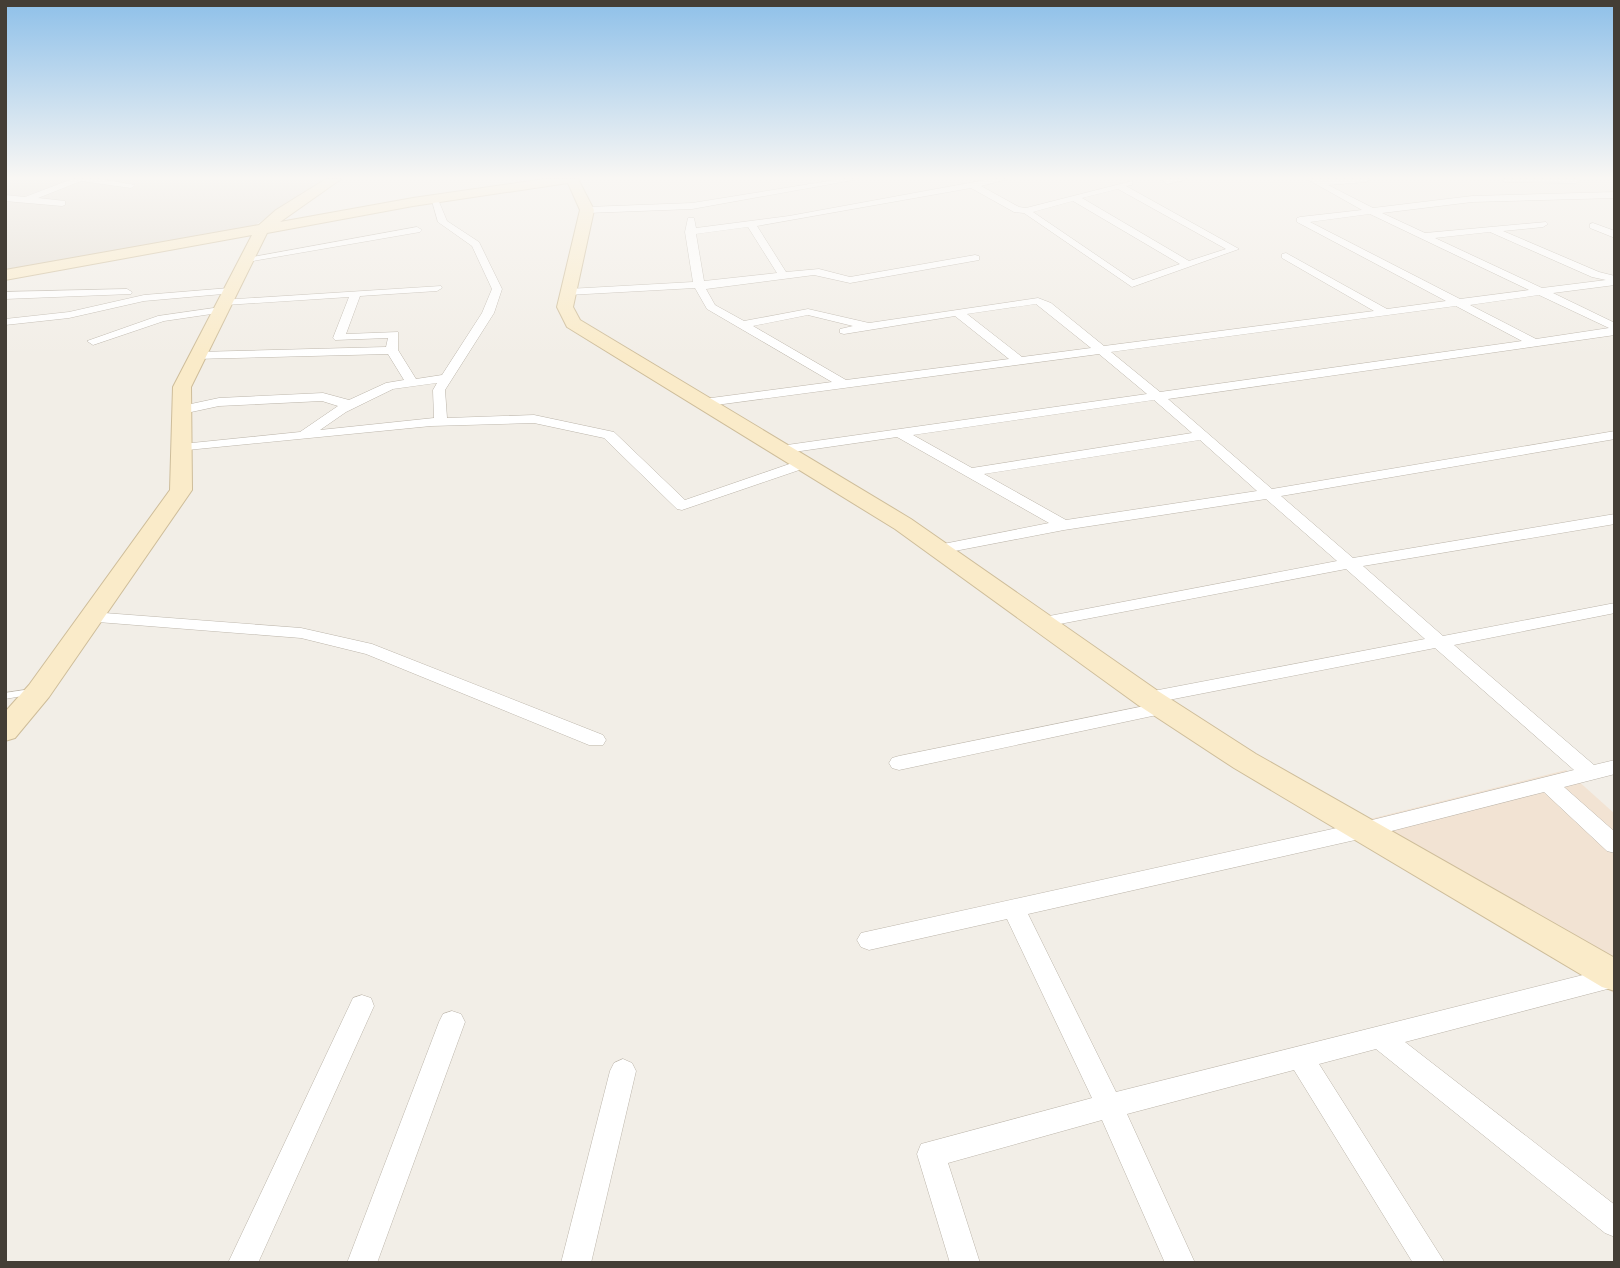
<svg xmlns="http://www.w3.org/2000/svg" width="1620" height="1268" font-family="'PT Sans',sans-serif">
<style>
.residential{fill:#e5dfd5}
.commercial{fill:#f2e3d3}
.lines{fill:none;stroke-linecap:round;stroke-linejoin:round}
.lane-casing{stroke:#bcb5aa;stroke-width:1}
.street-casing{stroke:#bcb5aa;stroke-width:1}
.secondary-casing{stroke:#cebd9a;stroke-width:2}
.lane{fill:#fff;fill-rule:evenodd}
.street{fill:#fff;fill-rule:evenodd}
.secondary{fill:#faebc9;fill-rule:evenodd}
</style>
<rect width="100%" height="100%" fill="#f2eee7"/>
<path class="residential" d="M5 179H326L249 229 5 273Z"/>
<path class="commercial" d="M1566 770 1615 814V994L1350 824Z"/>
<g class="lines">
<g class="lane-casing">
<path id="lane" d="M31 689 36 692 34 694 5 699V693Z"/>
</g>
<g class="street-casing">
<g id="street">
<path d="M72 179H101L135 185 131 188 81 181 38 198 65 201V205L62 206 5 201V195L25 197Z"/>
<path d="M841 179H859L692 209 587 213 582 210 587 207 692 203Z"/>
<path d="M991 179H1008L981 186 1019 207 1026 208 1132 181V185L1126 186 1239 249 1132 287 1024 213 1014 212 971 188 757 226 786 272 819 269 850 277 975 255 979 256V260L850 283 814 275 706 289 715 305 744 321 808 309 869 323 1038 298 1051 303 1104 346 1374 311 1282 258V254L1286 253 1387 309 1446 301 1297 222V218L1300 217 1362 210 1307 179H1370L1366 182 1328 185 1373 208 1472 196 1615 192V198L1472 202 1382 213 1425 233 1546 222 1548 224 1543 227 1503 231 1599 272 1615 276V285L1553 293 1615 323V335L1168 399 1272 489 1615 431V439L1281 496 1353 558 1615 514V524L1363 566 1443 636 1615 603V613L1454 645 1594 765 1615 760V774L1564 787 1615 832V853L1607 851 1544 792 1364 838 1028 914 1116 1092 1615 967V987L1405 1042 1615 1205V1237L1605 1233 1376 1049 1319 1064 1445 1263H1413L1294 1070 1127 1114 1195 1263H1165L1102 1120 948 1163 980 1263H950L917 1154 921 1144 1092 1098 1007 919 869 950 861 947 857 940 861 933 1364 822 1574 770 1435 648 1148 704 1141 702 1139 698 1141 694 1148 692 1425 639 1346 569 1044 627 1035 622 1044 617 1337 561 1266 499 1064 530 939 554 931 549 933 546 1049 523 897 437 780 454 773 450 780 446 1147 394 1099 354 701 407 695 403 696 400 832 382 707 309 695 288 568 295 563 292 568 289 693 282 685 232 688 218H694L696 228 789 216ZM1118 189 1226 249 1189 261 1082 198ZM1073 201 1180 264 1133 280 1033 212ZM1370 214 1372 215 1529 290 1460 299 1310 222ZM748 227 777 273 704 281 696 234ZM1490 232 1592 277 1606 280 1542 288 1435 238ZM1539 295 1609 328 1536 339 1470 305ZM1036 304 1091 348 1022 357 967 314ZM1456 306 1522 341 1160 392 1111 352ZM808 315 853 326 840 329V333L844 334 955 316 1009 359 846 380 753 326ZM1154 400 1192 433 972 468 913 435ZM1200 440 1257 491 1066 520 984 474Z"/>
<path d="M1165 179H1189L1167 184 1163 181Z"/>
<path d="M1501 179H1579L1580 180 1576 183 1505 182Z"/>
<path d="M431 197H437L447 221 479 242 502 289 494 313 445 390 447 418 534 415 614 432 685 500 798 461H808V467L682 510 677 509 604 438 534 423 431 426 177 451V445L182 444 300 432 338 406 322 401 219 406 182 414 175 410 177 407 219 398 323 393 349 400 386 383 404 380 388 354 194 359V353L198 352 386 347 388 338 335 340 333 338 349 297 225 305 220 302 221 300 441 286 442 288 437 291 360 296 346 334 398 332V350L416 379 442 375 482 313 492 289 472 246 438 222ZM437 383 433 390 434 418 320 430 346 412 393 389Z"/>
<path d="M1593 223 1615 231V238L1590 228V224Z"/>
<path d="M417 227 422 230 420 232 247 262 242 259Z"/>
<path d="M230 288 234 289V293L144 301 69 318 5 325V319L69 312 144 295Z"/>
<path d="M127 289 132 292 131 294 5 299V292Z"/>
<path d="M221 307 225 308V312L164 321 93 345 87 341 158 316Z"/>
<path d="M91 612 301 628 372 644 603 735 606 740 603 745H589L366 654 301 638 85 621 82 617 85 613Z"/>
<path d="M1164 702 1171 704 1173 708 1171 712 899 770 892 768 889 763 892 758 899 756Z"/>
<path d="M362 995 371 998 374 1006 258 1263H228L353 998Z"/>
<path d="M452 1011 461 1014 465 1022 377 1263H347L439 1022 443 1014Z"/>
<path d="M623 1059 632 1063 636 1071 591 1263H561L610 1071 614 1063Z"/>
</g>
</g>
<g class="secondary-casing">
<path id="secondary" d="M326 179H341L280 222 413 198 545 179H578L594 210 573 307 580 320 911 519 1158 691 1256 754 1615 958V991L1602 987 1234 768 1138 705 895 529 567 327 557 307 580 210 568 183 413 206 267 233 191 387 192 490 49 697 15 738 5 741V712L29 685 170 490 173 387 252 235 5 280V270L259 225 276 210Z"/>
</g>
<use href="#lane" class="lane"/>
<use href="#street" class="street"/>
<use href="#secondary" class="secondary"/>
</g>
<linearGradient id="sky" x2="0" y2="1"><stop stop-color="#8ec0e9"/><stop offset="0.5" stop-color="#f9f7f4"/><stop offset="1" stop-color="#f9f7f4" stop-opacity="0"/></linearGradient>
<rect width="1620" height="356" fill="url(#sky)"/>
<rect width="1620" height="1268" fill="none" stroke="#443e36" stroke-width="14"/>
</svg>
